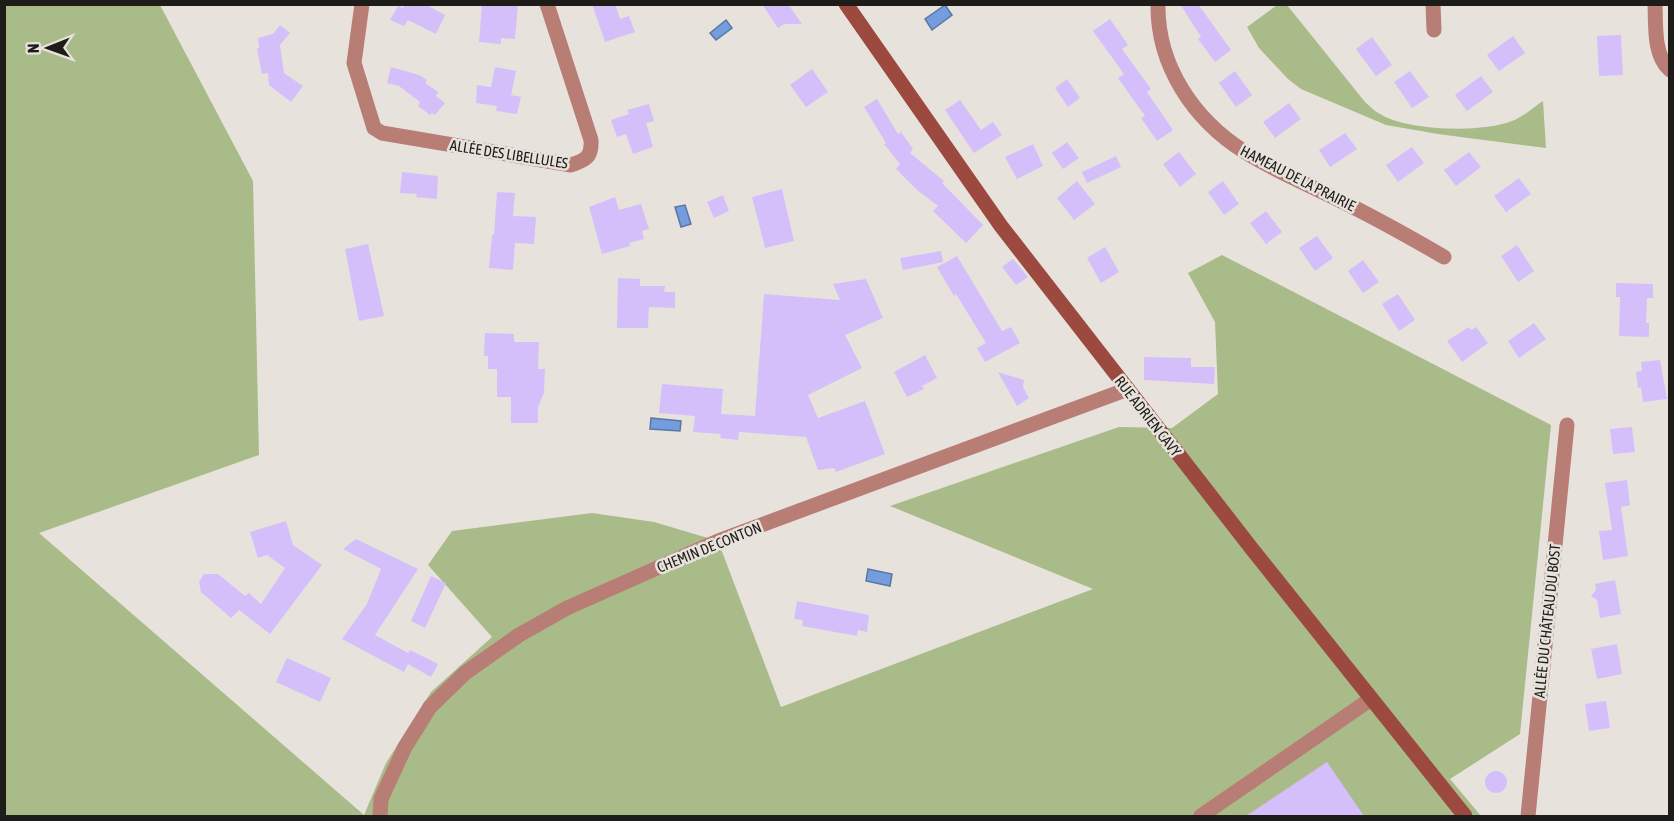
<svg xmlns="http://www.w3.org/2000/svg" width="1674" height="821" font-family="'Asap Condensed',sans-serif">
<style>
.green{fill:#a9bb89}
.water{fill:#739dde;stroke:#5a76a3;stroke-width:1.5}
.building{fill:#d4bffb}
.lines{fill:none;stroke-linecap:round;stroke-linejoin:round}
.minor{stroke:#b87d75;stroke-width:15}
.secondary{stroke:#9c4940;stroke-width:15}
.labels{text-anchor:middle;dominant-baseline:central;stroke-width:5;stroke-linejoin:round;paint-order:stroke}
.street-label{font-size:15px;fill:#1e1c19;stroke:#e7e3dc}
</style>
<rect width="100%" height="100%" fill="#e7e3dc"/>
<g class="green">
<path d="M5 5H160L253 181 259 455 39 533 364 815 386 763 431 692 492 637 428 565 452 531 592 513 654 522 718 541 781 707 1093 589 890 506 1119 427 1172 428 1218 394 1215 322 1188 273 1222 255 1551 425 1520 734 1450 779 1481 816H5Z"/>
<path d="M1277 5H1287L1365 102C1370 106 1374 111 1380 114 1407 131 1482 133 1512 121 1523 117 1534 107 1543 101L1546 148 1438 134 1386 125 1301 89 1288 79 1259 48 1247 27Z"/>
</g>
<g class="water">
<path d="M945 5 952 15 932 30 925 19Z"/>
<path d="M726 20 732 28 716 40 710 33Z"/>
<path d="M685 205 691 224 681 227 675 207Z"/>
<path d="M651 418 681 421 680 431 650 429Z"/>
<path d="M868 569 892 574 890 586 866 581Z"/>
</g>
<g class="building">
<path d="M404 4H425L445 15 436 34 408 20 404 26 390 20 398 6 403 8Z"/>
<path d="M482 4H518L515 39 501 38V44L479 42Z"/>
<path d="M592 4H615L620 19 629 16 635 32 605 42Z"/>
<path d="M762 4H788L802 24H784L778 28Z"/>
<path d="M1180 4H1198L1231 50 1215 62 1198 39 1201 37Z"/>
<path d="M1110 19 1128 45 1122 49 1151 89 1147 92 1173 130 1157 141 1141 118 1145 116 1118 78 1124 74 1093 31Z"/>
<path d="M280 25 290 33 280 45 284 73 303 86 291 102 269 85 268 73 262 74 257 49 259 48 258 38 273 34Z"/>
<path d="M1621 35 1623 75 1599 76 1597 36Z"/>
<path d="M1513 36 1525 53 1499 71 1487 55Z"/>
<path d="M1372 37 1392 65 1376 76 1356 49Z"/>
<path d="M391 67 419 75 427 80 425 83 438 92 436 96 445 103 435 115 432 113 430 115 418 106 420 102 399 86 387 83Z"/>
<path d="M495 67 516 71 511 95 521 97 517 114 496 111 497 106 476 103 477 85 491 87Z"/>
<path d="M812 69 828 92 806 107 790 85Z"/>
<path d="M1235 71 1252 95 1236 107 1219 83Z"/>
<path d="M1410 71 1429 97 1412 108 1394 82Z"/>
<path d="M1481 76 1493 92 1467 111 1455 95Z"/>
<path d="M1067 79 1080 98 1068 107 1055 88Z"/>
<path d="M877 99 898 134 901 132 913 149 910 153 944 181 942 183 983 225 966 243 933 211 938 206 917 190 896 169 900 164 884 144 886 143 864 107Z"/>
<path d="M960 100 981 130 993 122 1002 135 974 153 945 110Z"/>
<path d="M1289 103 1301 119 1275 138 1263 122Z"/>
<path d="M649 104 654 121 646 123 653 147 633 154 626 134 617 137 611 120 629 114 627 110Z"/>
<path d="M1345 133 1357 149 1330 167 1319 150Z"/>
<path d="M1067 142 1079 158 1063 169 1052 153Z"/>
<path d="M1033 144 1043 166 1017 179 1005 157Z"/>
<path d="M1412 147 1424 163 1398 182 1386 165Z"/>
<path d="M1179 152 1196 174 1180 187 1163 164Z"/>
<path d="M1469 152 1481 167 1456 186 1444 170Z"/>
<path d="M1116 156 1121 167 1087 183 1082 172Z"/>
<path d="M402 172 438 176 437 199 416 197 417 194 400 193Z"/>
<path d="M1519 178 1531 194 1506 212 1494 196Z"/>
<path d="M1077 181 1095 204 1074 220 1057 198Z"/>
<path d="M1223 181 1239 204 1224 215 1208 192Z"/>
<path d="M782 189 794 241 765 248 752 197Z"/>
<path d="M497 192 515 193 513 216 536 217 534 244 515 243 513 270 489 268 492 235H494Z"/>
<path d="M723 195 729 211 714 218 707 202Z"/>
<path d="M615 197 619 210 641 204 649 229 642 231 644 239 629 243 630 246 602 254 589 207Z"/>
<path d="M1266 211 1282 232 1266 244 1250 223Z"/>
<path d="M1317 236 1333 258 1315 271 1299 248Z"/>
<path d="M368 244 384 316 359 321 345 249Z"/>
<path d="M1517 245 1534 271 1518 282 1501 256Z"/>
<path d="M1105 247 1119 272 1101 283 1087 258Z"/>
<path d="M941 251 943 262 903 270 900 258Z"/>
<path d="M957 256 1002 331 1011 327 1020 343 985 362 977 348 986 343 956 294 954 296 937 267Z"/>
<path d="M1013 259 1028 277 1016 285 1002 267Z"/>
<path d="M1363 260 1379 282 1363 293 1348 271Z"/>
<path d="M618 278 640 279V286H665L664 292H675V308L649 307 648 328H617Z"/>
<path d="M866 279 883 318 845 335 862 368 808 395 818 418 865 401 885 454 836 472 834 468 818 470 806 437 739 432 738 440 720 438 721 434 693 432 695 416 659 413 662 384 723 389 721 414 755 416 764 294 840 300 833 284Z"/>
<path d="M1616 283 1653 284V298H1647L1646 323H1649V337L1619 336 1620 297H1616Z"/>
<path d="M1398 294 1415 320 1399 331 1382 304Z"/>
<path d="M1534 323 1546 339 1519 358 1508 341Z"/>
<path d="M1469 327 1471 330 1476 327 1488 343 1462 362 1447 341Z"/>
<path d="M485 333 514 334V342H539L538 369H545L544 393 538 407V423H511V397H497V369H488V356H484Z"/>
<path d="M925 355 937 378 922 386 924 389 907 397 894 372Z"/>
<path d="M1144 357 1191 358V367H1215L1214 384 1144 380Z"/>
<path d="M1660 360 1667 399 1643 402 1641 387 1638 388 1636 372 1642 371 1641 362Z"/>
<path d="M998 372 1024 380 1023 387 1029 398 1017 406Z"/>
<path d="M1632 427 1635 452 1613 454 1610 429Z"/>
<path d="M1627 480 1630 505 1621 507 1628 556 1603 560 1599 531 1612 530 1605 483Z"/>
<path d="M286 521 293 545 322 565 270 634 239 610 231 618 201 592 199 582 204 574H218L245 596 249 593 261 604 285 568 267 555 258 558 250 532Z"/>
<path d="M356 539 418 569 375 635 408 653 410 650 438 664 431 677 408 664 404 672 342 639 367 604 381 569 343 549Z"/>
<path d="M431 576 446 583 425 628 411 621Z"/>
<path d="M1615 580 1621 614 1600 618 1597 600 1591 596 1596 590 1595 584Z"/>
<path d="M797 601 869 615 867 632 858 630 857 636 802 626 803 620 794 619Z"/>
<path d="M1617 644 1622 674 1597 679 1591 649Z"/>
<path d="M287 658 331 678 320 702 276 682Z"/>
<path d="M1606 701 1610 728 1589 731 1585 704Z"/>
<path d="M1327 762 1364 816H1246Z"/>
<circle cx="1496" cy="782" r="11"/>
</g>
<g class="lines">
<g class="minor">
<path d="M362 4 354 63 374 128 382 133 571 165C586 160 592 157 591 140L547 4"/>
<path d="M1158 4C1157 66 1194 120 1245 152 1273 170 1305 183 1335 198 1372 216 1408 236 1444 257"/>
<path d="M1433 4 1434 30"/>
<path d="M1655 4C1656 25 1653 55 1670 70"/>
<path d="M380 816 381 799 405 747 430 707 465 673 519 635 567 608 718 541 1128 389"/>
<path d="M1201 816 1371 699"/>
<path d="M1528 816 1567 425"/>
</g>
<path class="secondary" d="M846 4 1001 226 1252 549 1465 816"/>
</g>
<g class="labels">
<g class="street-label">
<text transform="translate(509 154) rotate(9)">ALLÉE DES LIBELLULES</text>
<text transform="translate(1298 178) rotate(27)">HAMEAU DE LA PRAIRIE</text>
<text transform="translate(1148 416) rotate(52)">RUE ADRIEN CAVY</text>
<text transform="translate(709 547) rotate(-22)">CHEMIN DE CONTON</text>
<text transform="translate(1547 621) rotate(-84)">ALLÉE DU CHÂTEAU DU BOST</text>
</g>
</g>
<rect width="1674" height="821" fill="none" stroke="#1e1c19" stroke-width="12"/>
<g transform="translate(48 48) rotate(269)" stroke="#e7e3dc" stroke-width="4.5" paint-order="stroke">
<path d="M0-4.5L10 22L0 15L-10 22Z" fill="#1e1c19"/>
<text y="-9" font-size="16" font-weight="bold" text-anchor="middle" fill="#1e1c19">N</text>
</g>
</svg>
